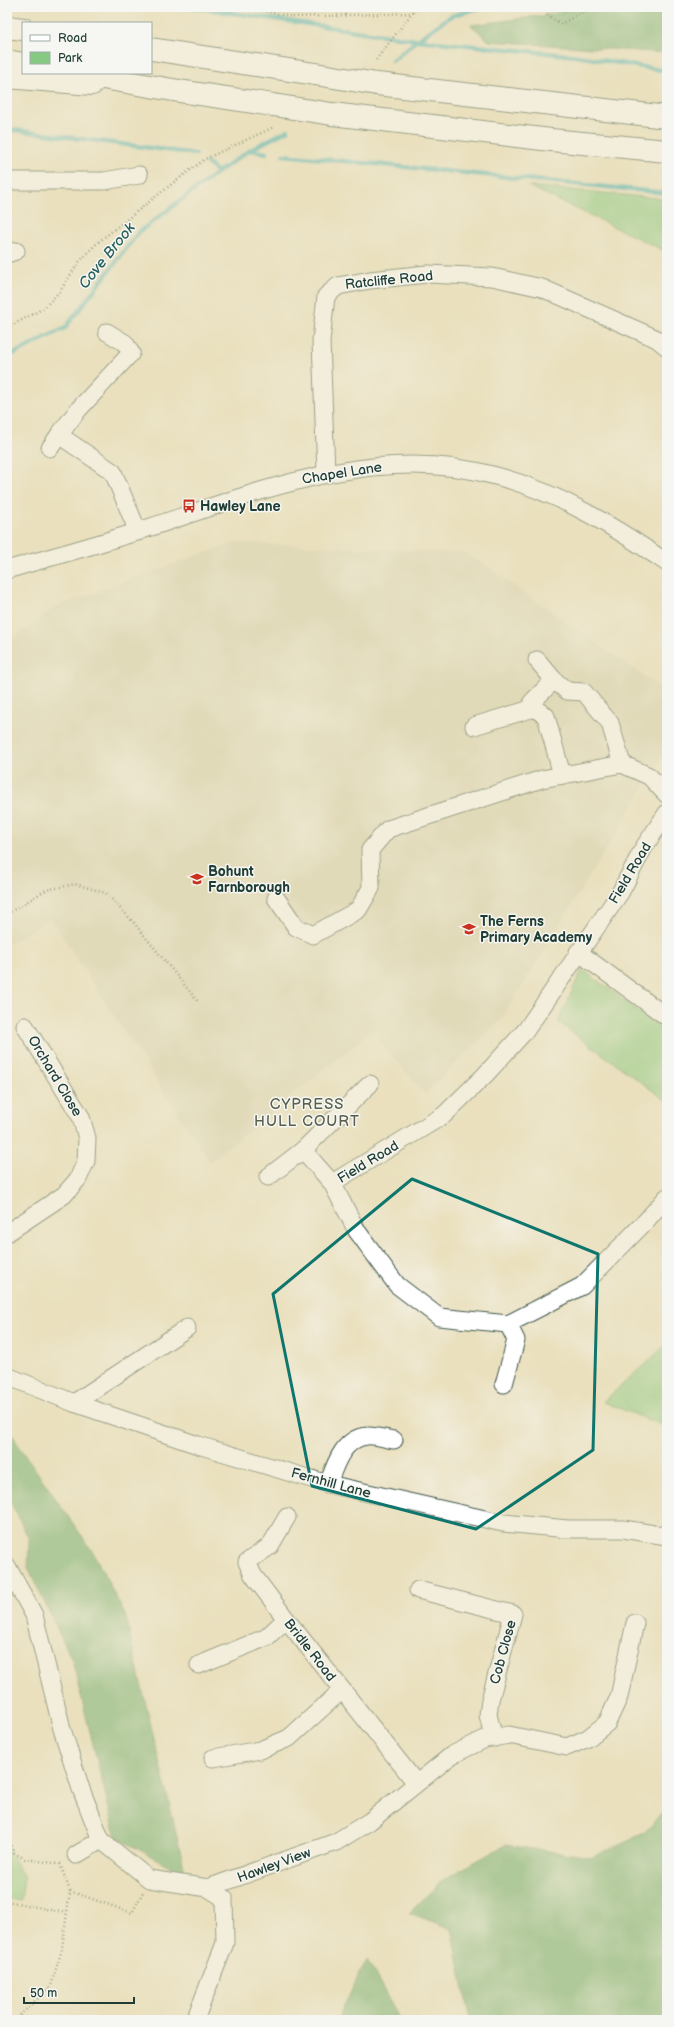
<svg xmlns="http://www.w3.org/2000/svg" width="674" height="2027" font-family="'Balsamiq Sans',sans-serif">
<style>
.built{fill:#d7d2b2}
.green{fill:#86c982;stroke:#52835b}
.forest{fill:#6cad70;stroke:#467552}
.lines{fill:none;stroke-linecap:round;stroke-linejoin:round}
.stream{stroke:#3daeb6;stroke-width:4.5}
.minor-casing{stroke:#3d5549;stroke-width:19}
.highway-casing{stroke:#3d5549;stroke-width:24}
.path{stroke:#3d5549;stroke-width:2.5;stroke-dasharray:1 3;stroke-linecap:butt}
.minor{stroke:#fff;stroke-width:17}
.highway{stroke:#fff;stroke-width:22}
.highway-bridge-casing{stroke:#3d5549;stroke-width:24;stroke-linecap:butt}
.highway-bridge{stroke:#fff;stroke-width:22}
.marked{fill:none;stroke:#0f766e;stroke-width:3;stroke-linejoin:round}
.labels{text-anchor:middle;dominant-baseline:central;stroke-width:3;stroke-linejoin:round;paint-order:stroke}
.street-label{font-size:14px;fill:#1f3d34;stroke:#f6f6f2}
.poi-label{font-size:14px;font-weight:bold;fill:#1f3d34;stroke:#f6f6f2;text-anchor:start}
.water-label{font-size:15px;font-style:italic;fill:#285f5b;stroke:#f6f6f2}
.neighbourhood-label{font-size:15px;letter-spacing:1px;fill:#58604d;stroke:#f6f6f2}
</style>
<rect width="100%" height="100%" fill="#f6f6f2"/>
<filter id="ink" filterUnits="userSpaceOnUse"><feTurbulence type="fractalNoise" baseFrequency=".025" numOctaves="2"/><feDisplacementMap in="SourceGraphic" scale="8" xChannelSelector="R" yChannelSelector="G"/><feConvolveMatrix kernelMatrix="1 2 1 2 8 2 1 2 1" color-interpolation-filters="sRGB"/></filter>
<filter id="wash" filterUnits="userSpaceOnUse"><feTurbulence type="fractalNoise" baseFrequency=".012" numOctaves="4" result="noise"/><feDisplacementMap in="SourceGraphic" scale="16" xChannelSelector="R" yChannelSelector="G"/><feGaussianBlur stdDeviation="0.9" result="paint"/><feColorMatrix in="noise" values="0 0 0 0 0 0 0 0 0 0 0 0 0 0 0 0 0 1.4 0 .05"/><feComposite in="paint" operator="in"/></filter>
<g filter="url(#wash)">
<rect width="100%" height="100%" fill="#eae0bd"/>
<g class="built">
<path d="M293 7H316L294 13Z"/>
<path d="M235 542 467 553 667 692V750L502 1019 425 1094 371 1031 210 1162 50 918 7 945V643L54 607Z"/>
</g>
<g class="green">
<path d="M526 7H667V28Z"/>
<path d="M528 186 667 199V252Z"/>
<path d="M582 969 667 1032V1101L558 1022Z"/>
<path d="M667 1344V1427L603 1402Z"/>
<path d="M7 1847 24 1878 21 1901 7 1899Z"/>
</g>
<g class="forest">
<path d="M607 7H667V53L489 41 471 25Z"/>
<path d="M7 1422 17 1443 93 1552 125 1615 186 1875 116 1837 72 1660 28 1568 29 1539 7 1495Z"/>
<path d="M667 1806V2020H470L452 1929 409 1913 444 1879 505 1845 592 1857 644 1833Z"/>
<path d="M367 1959 400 2020H337Z"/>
</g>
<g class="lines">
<g class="stream">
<path d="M191 7 417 40 577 56 667 71"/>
<path d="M392 61 417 40 451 16 483 7"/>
<path d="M7 129 196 154"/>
<path d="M250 150 266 153"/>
<path d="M283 155 667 193"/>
<path d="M207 163 218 172"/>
<path d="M7 357 65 328 139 232 218 172 250 150 288 130"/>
</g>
</g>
</g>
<g filter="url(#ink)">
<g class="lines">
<g class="minor-casing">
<g id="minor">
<path d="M7 181H104L139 175"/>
<path d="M7 254 16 251"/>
<path d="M107 332 125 343 131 353 78 410 59 435 113 472 138 532"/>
<path d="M50 448 59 435"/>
<path d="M326 473 321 341 326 296 338 286 370 280 427 274 492 277 542 288 657 339 667 347"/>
<path d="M7 570C54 556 101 544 148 528 260 491 377 443 496 476 558 492 615 527 667 563"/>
<path d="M537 660 554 680"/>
<path d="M534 708 532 702 554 680 567 691 584 692 610 723 622 764"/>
<path d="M474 726 534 708 546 716 562 775"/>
<path d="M667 813 644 847 620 893 526 1030 485 1075 444 1115 332 1183 357 1231 397 1285 439 1317 508 1324 582 1286 645 1222 667 1197"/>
<path d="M276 898 296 927 313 935 358 910 371 888 370 850 388 829 542 779 622 764 649 776 667 795"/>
<path d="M578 952 667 1017"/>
<path d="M303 1150 332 1183"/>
<path d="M268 1177 303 1150 370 1084"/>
<path d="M7 1233 64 1195 78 1179 86 1161 87 1138 81 1117 25 1026"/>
<path d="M7 1376 74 1403 198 1445 328 1484 503 1523 568 1529H623L667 1536"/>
<path d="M504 1384 516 1340 508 1324"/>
<path d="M74 1403 187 1328"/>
<path d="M328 1484C335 1465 343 1438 367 1436 375 1435 386 1439 394 1440"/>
<path d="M287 1517 270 1546 247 1562 253 1575 286 1619 416 1783"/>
<path d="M7 1566 34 1615 62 1729 81 1789 101 1840 149 1879 208 1888 336 1842 370 1821 452 1755 485 1739 509 1735 567 1747 588 1738 607 1723 619 1697 635 1623"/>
<path d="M418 1590 513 1614 490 1700 488 1715 494 1738"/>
<path d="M199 1665 267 1637 286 1619"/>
<path d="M213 1758 260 1750 289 1738 342 1690"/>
<path d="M76 1855 101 1840"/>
<path d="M195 2020 225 1943 224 1898 208 1888"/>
</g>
</g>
<g class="highway-casing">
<g id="highway">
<path d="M7 27 23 29"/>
<path d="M151 49 315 74"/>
<path d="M7 61 23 64"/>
<path d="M74 73 179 91 273 105"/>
<path d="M7 77 92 84"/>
<path d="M377 84 667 117"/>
<path d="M332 114 551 140 667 151"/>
</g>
</g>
<g class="path">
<path d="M246 7 293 17 412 13"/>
<path d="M549 7 547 15 561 24 588 9 607 7"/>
<path d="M376 60 412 13 420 7"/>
<path d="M7 328 44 308 60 291 79 262 97 243 173 183 205 159 274 127"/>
<path d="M7 914 46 890 75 884 106 893 134 923 199 1003"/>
<path d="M7 1834 14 1853 25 1859 60 1864 70 1891 62 1949 51 1986 15 2020"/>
<path d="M70 1891 132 1913 143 1892"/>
<path d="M7 1901 66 1913"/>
</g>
<use href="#minor" class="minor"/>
<use href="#highway" class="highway"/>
<g class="highway-bridge-casing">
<g id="highway-bridge">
<path d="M315 74 377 84"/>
<path d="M273 105 332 114"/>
</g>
</g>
<use href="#highway-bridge" class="highway-bridge"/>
</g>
</g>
<path d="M0 0H674V2027H0ZM412 1179 598 1254 593 1450 476 1529 312 1486 273 1294Z" fill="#eae0bd" fill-opacity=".55" fill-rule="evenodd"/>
<path class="marked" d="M412 1179 598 1254 593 1450 476 1529 312 1486 273 1294Z"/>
<defs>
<g id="bus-bare" transform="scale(1.08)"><path d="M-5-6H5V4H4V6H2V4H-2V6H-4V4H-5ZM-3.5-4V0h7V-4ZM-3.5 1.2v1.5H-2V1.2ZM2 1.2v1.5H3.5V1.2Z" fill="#c8321e" stroke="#f6f6f2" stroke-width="2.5" paint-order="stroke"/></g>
<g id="school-bare" transform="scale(1.08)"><path d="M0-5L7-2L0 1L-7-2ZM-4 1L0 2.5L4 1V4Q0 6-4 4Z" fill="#c8321e" stroke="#f6f6f2" stroke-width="2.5" paint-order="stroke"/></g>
</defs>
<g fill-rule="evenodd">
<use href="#bus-bare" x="189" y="506"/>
<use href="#school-bare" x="197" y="879"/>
<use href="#school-bare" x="469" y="929"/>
</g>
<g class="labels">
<g class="street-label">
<text transform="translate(389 280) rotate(-6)">Ratcliffe Road</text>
<text transform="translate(342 473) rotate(-9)">Chapel Lane</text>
<text transform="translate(630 873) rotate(-59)">Field Road</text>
<text transform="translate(55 1076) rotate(59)">Orchard Close</text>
<text transform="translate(368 1162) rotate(-31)">Field Road</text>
<text transform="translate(331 1483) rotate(15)">Fernhill Lane</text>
<text transform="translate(310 1650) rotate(52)">Bridle Road</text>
<text transform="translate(503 1652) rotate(-75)">Cob Close</text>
<text transform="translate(274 1865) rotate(-20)">Hawley View</text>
</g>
<g class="poi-label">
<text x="200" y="506">Hawley Lane</text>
<text x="208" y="871">Bohunt<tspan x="208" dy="16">Farnborough</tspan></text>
<text x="480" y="921">The Ferns<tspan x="480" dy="16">Primary Academy</tspan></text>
</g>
<g class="water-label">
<text transform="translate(107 256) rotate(-51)">Cove Brook</text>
</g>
<g class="neighbourhood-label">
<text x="307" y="1104">CYPRESS<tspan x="307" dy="17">HULL COURT</tspan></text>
</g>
</g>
<rect width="674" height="2027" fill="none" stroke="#f6f6f2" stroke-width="24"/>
<rect x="22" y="22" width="130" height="52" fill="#f6f6f2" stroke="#a0aca6"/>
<rect x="30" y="35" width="20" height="6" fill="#ffffff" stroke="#a0aca6"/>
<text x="58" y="42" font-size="12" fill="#1f3d34">Road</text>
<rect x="30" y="52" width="20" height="12" fill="#86c982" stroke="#a0aca6"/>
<text x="58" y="62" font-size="12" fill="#1f3d34">Park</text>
<path d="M24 1997v6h110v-6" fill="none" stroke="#1f3d34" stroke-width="2"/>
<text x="30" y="1997" font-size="12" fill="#1f3d34" stroke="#f6f6f2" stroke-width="3" paint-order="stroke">50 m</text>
</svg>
